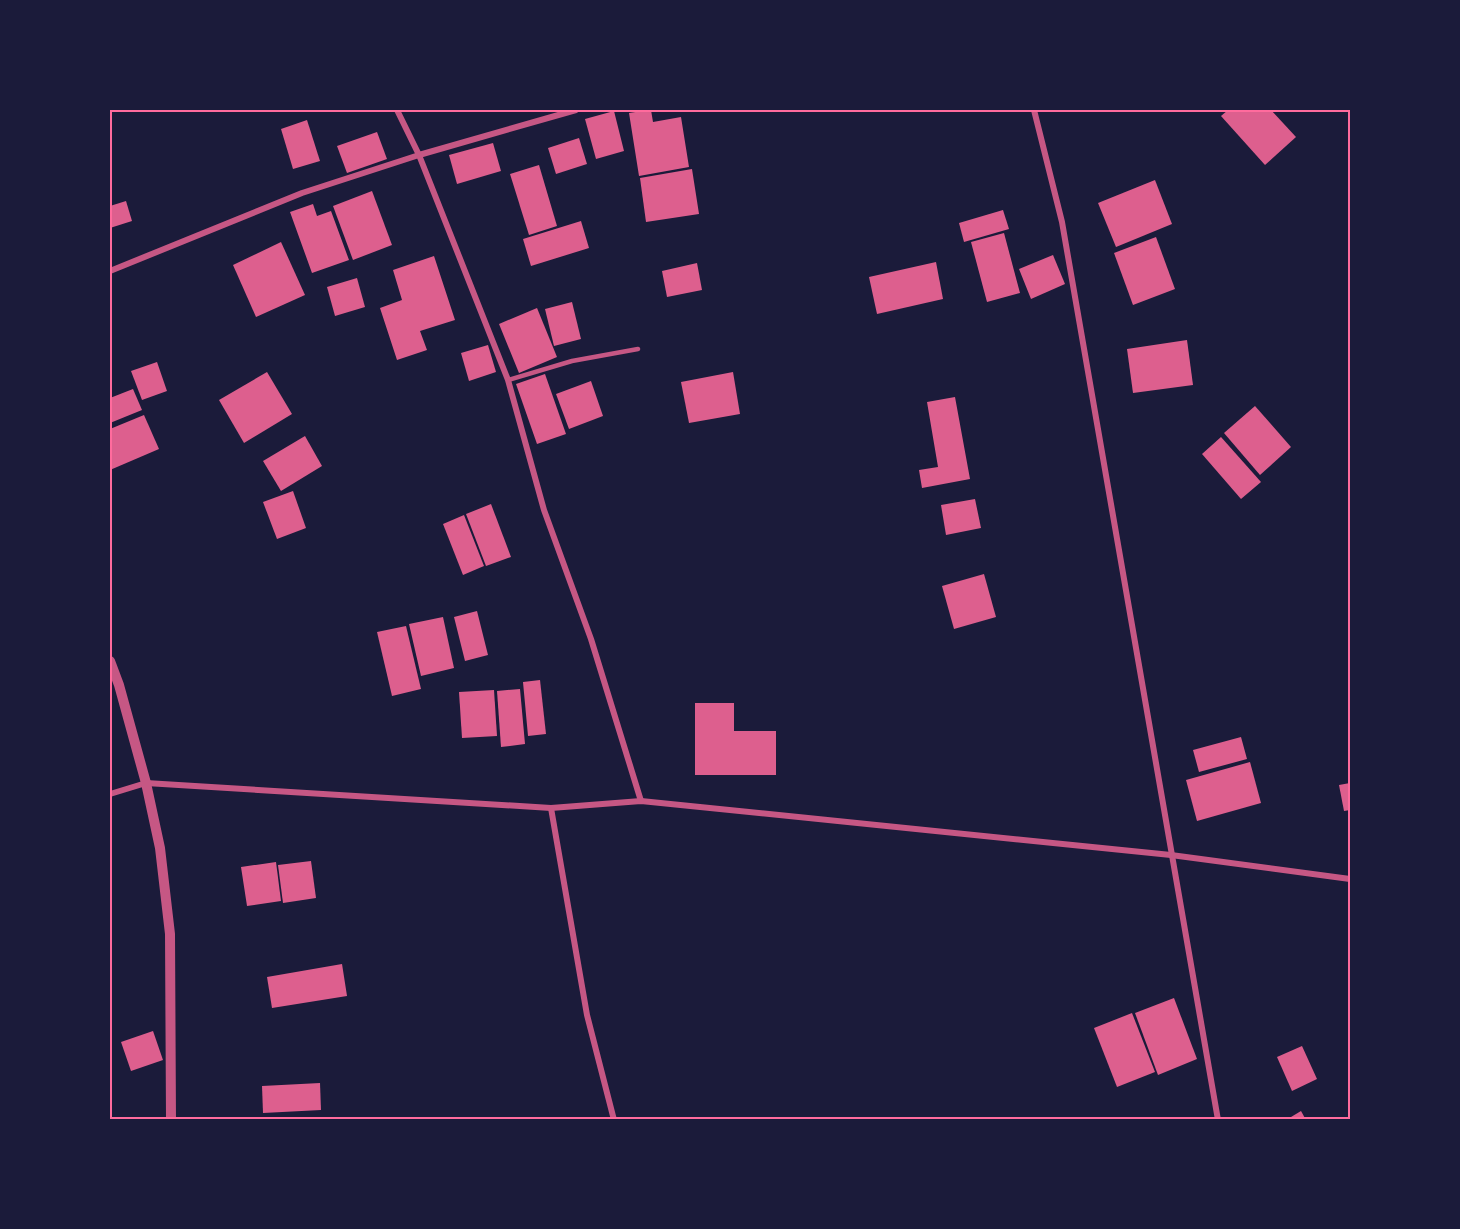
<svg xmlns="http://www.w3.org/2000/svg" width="1460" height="1229" font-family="'Titillium Web',sans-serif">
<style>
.building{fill:#dd5f8e}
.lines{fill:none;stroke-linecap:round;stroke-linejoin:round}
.service{stroke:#c65784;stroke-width:4.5}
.minor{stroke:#c65784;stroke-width:6}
.tertiary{stroke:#c65784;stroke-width:10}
.neatline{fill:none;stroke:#ff6b9d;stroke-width:2}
</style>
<rect width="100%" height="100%" fill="#1b1b3a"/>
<g class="building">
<path d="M648 110H651L653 122 681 117 689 167 639 176 629 113Z"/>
<path d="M1228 110H1271L1296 137 1265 165 1221 116Z"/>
<path d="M614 111 624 151 596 159 585 119Z"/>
<path d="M307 120 320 161 293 169 281 129Z"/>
<path d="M377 132 387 159 347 173 337 146Z"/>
<path d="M579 138 587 164 556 174 548 148Z"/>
<path d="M493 143 501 171 457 184 449 155Z"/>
<path d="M539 165 557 226 529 235 510 174Z"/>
<path d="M692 169 699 214 646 222 640 178Z"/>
<path d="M1155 180 1172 224 1116 247 1098 203Z"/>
<path d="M372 191 392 245 353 260 333 206Z"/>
<path d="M126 201 132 221 110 228V206Z"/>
<path d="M313 204 317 216 331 211 349 260 312 273 290 212Z"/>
<path d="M1003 210 1009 229 964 242 959 223Z"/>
<path d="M581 221 589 248 531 266 523 239Z"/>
<path d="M1004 233 1020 293 987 302 971 242Z"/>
<path d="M1156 237 1175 289 1133 305 1114 253Z"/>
<path d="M281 242 305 295 256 317 233 265Z"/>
<path d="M1053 255 1065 284 1031 299 1019 269Z"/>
<path d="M434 256 455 320 420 331 427 350 397 360 380 308 402 300 393 270Z"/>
<path d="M936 262 943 299 877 314 869 277Z"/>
<path d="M697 263 702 290 667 297 662 271Z"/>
<path d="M357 278 365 307 335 316 327 287Z"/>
<path d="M572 302 581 339 554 346 545 309Z"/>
<path d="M537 308 557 357 519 373 499 324Z"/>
<path d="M1187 340 1193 385 1133 393 1127 349Z"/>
<path d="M488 345 496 372 469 381 461 353Z"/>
<path d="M157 362 167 391 142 400 131 371Z"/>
<path d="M267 372 292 414 244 443 219 400Z"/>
<path d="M733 372 740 414 689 423 681 382Z"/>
<path d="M545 374 566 434 537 444 516 384Z"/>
<path d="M591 381 603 416 569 429 556 394Z"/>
<path d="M133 389 142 410 110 423V398Z"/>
<path d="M955 397 970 479 922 488 919 470 938 467 927 402Z"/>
<path d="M1255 406 1291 447 1260 475 1224 433Z"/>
<path d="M144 415 159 449 110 470V429Z"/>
<path d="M305 436 322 466 281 491 263 461Z"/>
<path d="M1221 437 1261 482 1241 499 1202 454Z"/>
<path d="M293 491 306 528 277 539 263 502Z"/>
<path d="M975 499 981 528 946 535 941 505Z"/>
<path d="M491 504 511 557 486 566 466 514Z"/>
<path d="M464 515 484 566 463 575 443 524Z"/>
<path d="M984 574 996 617 954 629 942 586Z"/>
<path d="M477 611 488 655 465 661 454 617Z"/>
<path d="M443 617 454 668 421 676 409 624Z"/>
<path d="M406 626 421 689 392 696 377 632Z"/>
<path d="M540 680 546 734 528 736 523 682Z"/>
<path d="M520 689 525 744 501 747 497 691Z"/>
<path d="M494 690 497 736 462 738 459 692Z"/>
<path d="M695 703H734V731H776V775H695Z"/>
<path d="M1241 737 1247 759 1199 772 1193 750Z"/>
<path d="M1250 762 1261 803 1197 821 1186 780Z"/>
<path d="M1350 783V810L1344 811 1339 785Z"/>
<path d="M311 861 316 898 283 903 278 865Z"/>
<path d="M276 862 281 901 247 906 241 867Z"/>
<path d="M342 964 347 996 272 1008 267 977Z"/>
<path d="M1174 998 1197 1059 1158 1075 1135 1013Z"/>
<path d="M1132 1013 1155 1072 1117 1087 1094 1028Z"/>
<path d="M153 1031 163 1060 131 1071 121 1042Z"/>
<path d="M1302 1046 1317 1079 1292 1091 1277 1057Z"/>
<path d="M320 1083 321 1110 263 1113 262 1086Z"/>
<path d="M1301 1111 1306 1120H1286Z"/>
</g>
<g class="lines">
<path class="service" d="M508 380 572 361 638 349"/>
<g class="minor">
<path d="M397 110 419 155 508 380 544 510 591 639 641 801"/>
<path d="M1034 110 1062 222 1218 1120"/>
<path d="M110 271 302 193 419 155 576 110"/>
<path d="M110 794 146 783 551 808 641 801 1171 855 1350 879"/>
<path d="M551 808 587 1015 614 1120"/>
</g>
<path class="tertiary" d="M110 661 119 685 146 783 160 848 170 934 171 1120"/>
</g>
<rect width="1460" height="1229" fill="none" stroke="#1b1b3a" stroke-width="222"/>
<rect x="111" y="111" width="1238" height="1007" class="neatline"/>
</svg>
